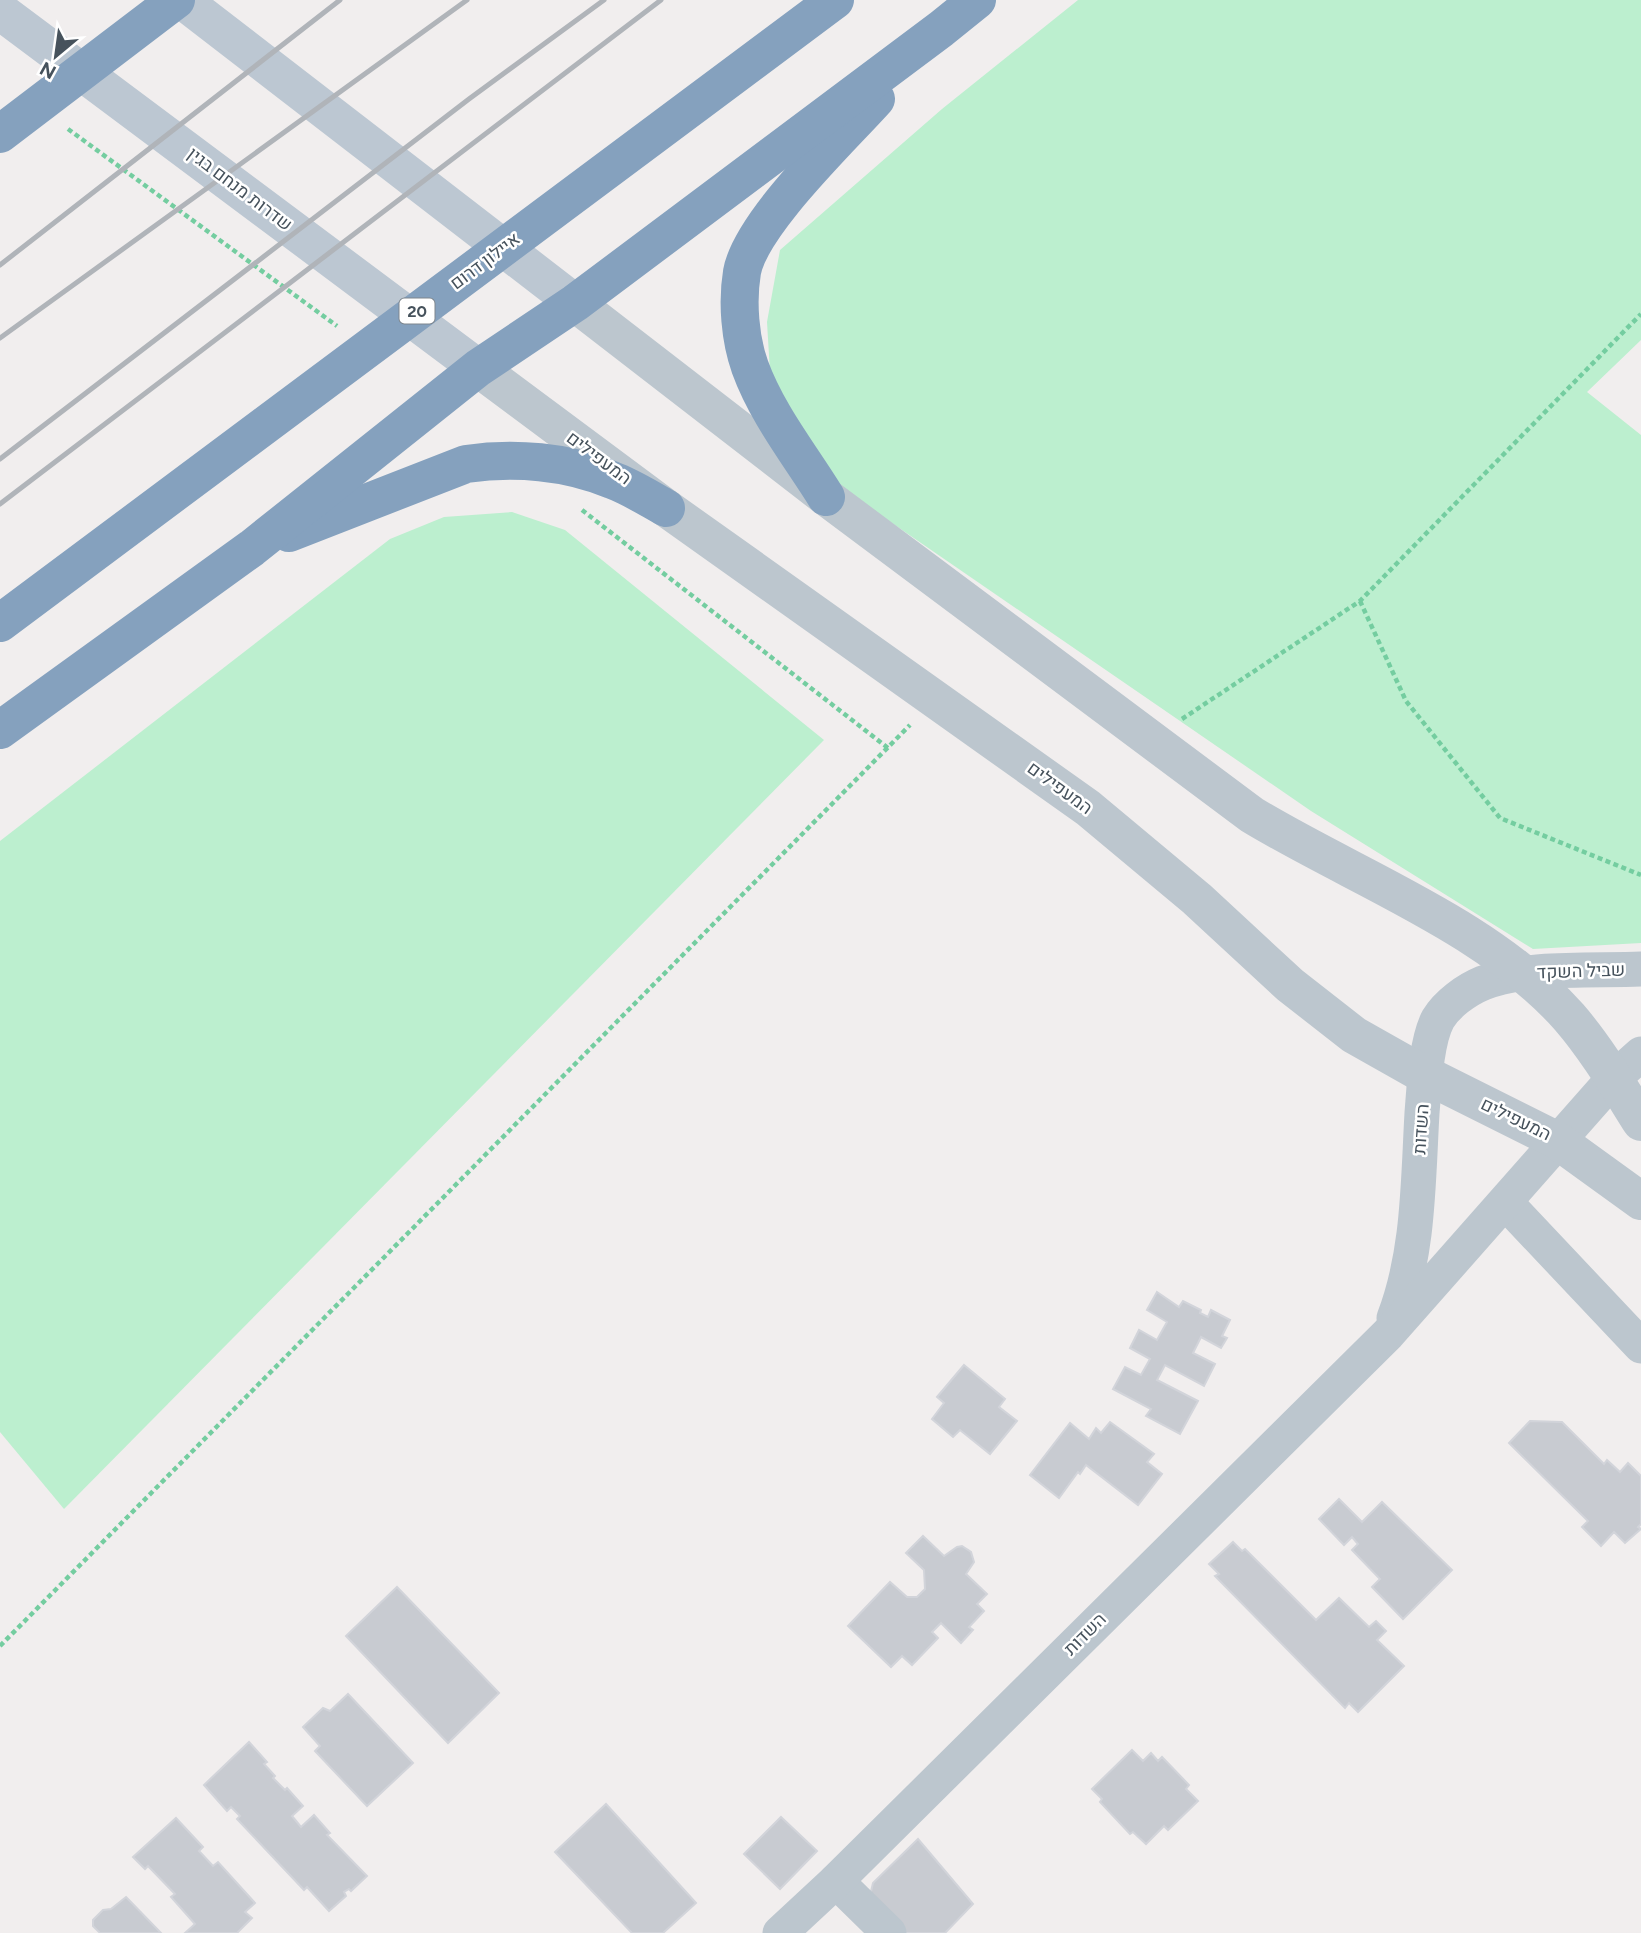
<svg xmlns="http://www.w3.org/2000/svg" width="1641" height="1933" font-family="Figtree,Heebo,sans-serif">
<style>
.green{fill:#bcefcf}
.building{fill:#c8cbd1;stroke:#d2d4da;stroke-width:2}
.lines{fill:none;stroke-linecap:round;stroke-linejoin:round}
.path{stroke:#74cda0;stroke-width:4.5;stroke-dasharray:5 3.5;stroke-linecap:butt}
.minor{stroke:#bcc6ce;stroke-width:35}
.tertiary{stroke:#bcc6ce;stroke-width:38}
.secondary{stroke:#bcc7d2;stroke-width:38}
.motorway{stroke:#85a1be;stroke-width:38}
.rail{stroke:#b0b4b9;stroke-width:5}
.labels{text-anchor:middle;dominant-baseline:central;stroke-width:5;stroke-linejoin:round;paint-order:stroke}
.shield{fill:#fff;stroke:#7e868d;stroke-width:2}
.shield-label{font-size:16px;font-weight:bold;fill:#46525c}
.street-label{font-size:18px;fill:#46525c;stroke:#fff}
</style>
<rect width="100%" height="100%" fill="#f1eeee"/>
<g class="green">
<path d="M1078 0H1641V340L1587 392 1641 435V943L1533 949 1311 811 841 488 792 421 770 372 767 322 780 250 942 109Z"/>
<path d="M512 512 565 530 824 740 64 1509 0 1432V841L390 539 444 517Z"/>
</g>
<g class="building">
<path d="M1157 1292 1179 1307 1183 1301 1201 1310 1200 1313 1208 1317 1211 1310 1230 1320 1222 1336 1227 1338 1221 1348 1201 1337 1193 1353 1215 1364 1204 1386 1165 1365 1157 1380 1198 1401 1180 1434 1146 1416 1151 1409 1113 1389 1125 1367 1141 1375 1150 1359 1130 1348 1139 1330 1157 1340 1167 1322 1147 1310Z"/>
<path d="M964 1365 1005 1399 999 1407 1017 1421 990 1454 960 1430 953 1437 932 1419 944 1403 937 1397Z"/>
<path d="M1530 1421 1562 1422 1604 1464 1607 1460 1620 1472 1628 1463 1641 1476V1524L1638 1527 1641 1529 1625 1543 1614 1532 1601 1546 1582 1527 1588 1521 1509 1443Z"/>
<path d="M1110 1422 1154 1454 1147 1462 1162 1474 1138 1505 1086 1465 1080 1474 1078 1472 1059 1498 1030 1475 1070 1423 1089 1439 1096 1428 1101 1433Z"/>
<path d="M1339 1499 1362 1522 1382 1502 1452 1570 1403 1619 1372 1587 1380 1579 1352 1550 1358 1544 1352 1537 1344 1545 1319 1519Z"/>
<path d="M923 1536 944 1556 957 1547 962 1546 971 1552 974 1562 966 1574 987 1594 977 1604 984 1611 969 1627 973 1630 961 1643 941 1623 932 1632 938 1638 912 1665 902 1656 891 1667 848 1626 890 1582 907 1597H917L925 1589 924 1570 906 1553Z"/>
<path d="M1233 1542 1242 1551 1245 1549 1316 1620 1339 1598 1369 1627 1376 1621 1386 1631 1377 1640 1404 1666 1358 1712 1349 1703 1345 1708 1215 1576 1219 1574 1209 1564Z"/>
<path d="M397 1587 499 1693 448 1743 346 1636Z"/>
<path d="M348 1694 413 1763 367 1806 315 1751 320 1746 303 1727 323 1708 330 1711Z"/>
<path d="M249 1742 267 1762 264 1764 275 1776 273 1778 285 1790 287 1788 303 1806 292 1816 301 1827 314 1815 330 1833 327 1835 367 1876 351 1891 349 1889 344 1892 346 1896 329 1911 307 1887 304 1890 237 1819 240 1816 231 1807 227 1811 204 1785Z"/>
<path d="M1132 1750 1143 1761 1151 1753 1158 1761 1162 1757 1189 1785 1186 1789 1198 1801 1168 1830 1164 1826 1146 1844 1133 1832 1130 1834 1100 1802 1102 1799 1092 1789Z"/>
<path d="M606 1804 696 1903 663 1933H632L555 1852Z"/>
<path d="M781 1817 817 1851 780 1889 744 1854Z"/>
<path d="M176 1818 203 1847 199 1851 213 1866 218 1862 255 1903 245 1912 252 1918 237 1933H185L195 1924 171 1897 175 1894 148 1866 145 1869 133 1857Z"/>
<path d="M918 1839 973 1904 945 1933H897L868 1904 873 1883Z"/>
<path d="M126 1897 161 1933H100L93 1926V1920L103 1910 111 1909Z"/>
</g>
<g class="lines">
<g class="path">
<path d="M68 129 337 326"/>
<path d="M582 510 888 748"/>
<path d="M1360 601 1406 701 1500 818 1641 875"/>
<path d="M1182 719 1360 601 1641 314"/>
<path d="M0 1646 910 725"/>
</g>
<g class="minor">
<path d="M1506 1203 1641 1346"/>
<path d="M1394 1318C1419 1253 1418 1182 1422 1113 1424 1089 1426 1041 1438 1019 1447 1004 1466 990 1483 983 1526 966 1594 971 1641 969"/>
<path d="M836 1881 889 1933"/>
<path d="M780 1933 836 1881 1388 1334 1613 1079 1641 1054"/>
</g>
<g class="tertiary">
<path d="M575 303 826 497 1252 815C1356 878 1487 925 1569 1017 1596 1048 1619 1087 1641 1122"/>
<path d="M478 368 666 508 1088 808 1197 899 1290 985 1354 1035 1416 1070 1558 1141 1641 1201"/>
</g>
<g class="secondary">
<path d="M182 0 575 303"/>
<path d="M0 11 478 368"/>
</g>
<g class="motorway">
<path d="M0 134 176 0"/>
<path d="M826 497C800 455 767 414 750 367 740 339 737 302 742 272 751 223 841 138 876 99"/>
<path d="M289 533 466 464C514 457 567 461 612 480 631 487 648 498 666 508"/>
<path d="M0 623 835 0"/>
<path d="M0 730 252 548 478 368 575 303 941 29 977 0"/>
</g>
<g class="rail">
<path d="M0 265 340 0"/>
<path d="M0 338 467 0"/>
<path d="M0 459 469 99 604 0"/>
<path d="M0 504 661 0"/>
</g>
</g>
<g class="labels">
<rect class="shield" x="399.5" y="298.5" width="35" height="25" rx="5"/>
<g class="shield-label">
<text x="417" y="311">20</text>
</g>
<g class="street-label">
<text transform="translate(240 189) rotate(37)">שדרות מנחם בגין</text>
<text transform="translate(485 261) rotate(-37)">איילון דרום</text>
<text transform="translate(599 458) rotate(37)">המעפילים</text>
<text transform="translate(1060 788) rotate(36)">המעפילים</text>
<text transform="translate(1581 971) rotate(-2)">שביל השקד</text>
<text transform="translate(1516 1119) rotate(26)">המעפילים</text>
<text transform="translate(1421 1129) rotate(-86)">השדות</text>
<text transform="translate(1085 1634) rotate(-45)">השדות</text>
</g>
</g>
<g transform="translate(56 56) rotate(209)" stroke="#ffffff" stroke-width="5" paint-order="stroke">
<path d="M0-5L12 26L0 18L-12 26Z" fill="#46525c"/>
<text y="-10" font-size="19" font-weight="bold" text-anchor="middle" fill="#46525c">N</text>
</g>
</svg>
